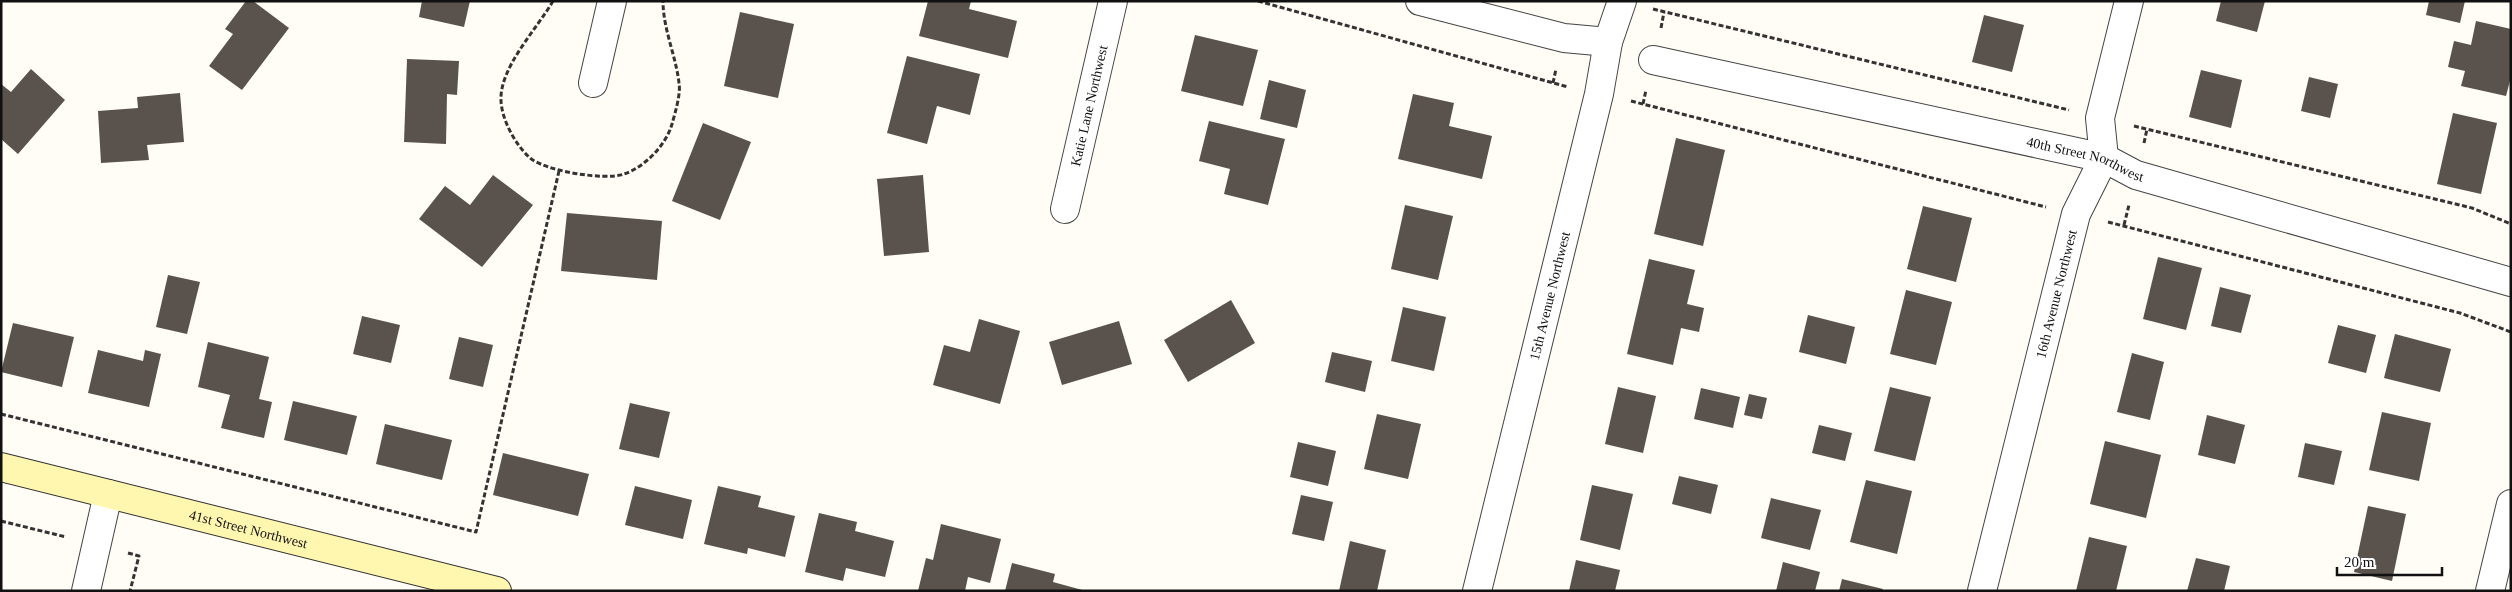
<svg xmlns="http://www.w3.org/2000/svg" width="2512" height="592" font-family="'Times New Roman',serif">
<style>
.building{fill:#5a524d}
.lines{fill:none;stroke-linecap:round;stroke-linejoin:round}
.minor-casing{stroke:#444;stroke-width:30}
.tertiary-casing{stroke:#444;stroke-width:30}
.secondary-casing{stroke:#333;stroke-width:30}
.path{stroke:#333;stroke-width:3;stroke-dasharray:5 2.5;stroke-linecap:butt}
.minor{stroke:#fff;stroke-width:28}
.tertiary{stroke:#fff;stroke-width:28}
.secondary{stroke:#fff6b0;stroke-width:28}
.labels{text-anchor:middle;dominant-baseline:central;stroke-width:5;stroke-linejoin:round;paint-order:stroke}
.street-label{font-size:14px;fill:#111;stroke:#fff}
</style>
<rect width="100%" height="100%" fill="#fffdf5"/>
<g class="building">
<path d="M246 1H253L289 28 242 90 209 66 233 34 225 29Z"/>
<path d="M422 1H470L464 27 419 17Z"/>
<path d="M928 1H971L969 9 1017 21 1008 58 919 36Z"/>
<path d="M2221 1H2265L2257 32 2216 21Z"/>
<path d="M2429 1H2465L2460 23 2426 15Z"/>
<path d="M740 12 794 24 778 98 724 86Z"/>
<path d="M1984 15 2024 25 2012 72 1972 62Z"/>
<path d="M2476 21 2511 29V77L2506 96 2461 86 2465 71 2448 67 2454 41 2471 45Z"/>
<path d="M1195 35 1258 50 1243 106 1181 91Z"/>
<path d="M907 56 980 74 970 115 937 106 927 144 887 133Z"/>
<path d="M407 59 459 61 457 95 447 94 446 144 404 142Z"/>
<path d="M31 69 65 100 18 154 1 139V84L11 92Z"/>
<path d="M2201 70 2242 80 2231 128 2189 117Z"/>
<path d="M2309 77 2338 84 2330 118 2301 111Z"/>
<path d="M1269 80 1306 90 1297 128 1260 119Z"/>
<path d="M180 93 184 142 147 145 149 160 101 163 98 111 138 108 137 97Z"/>
<path d="M1413 94 1454 103 1449 126 1492 136 1482 179 1398 159Z"/>
<path d="M2453 113 2497 123 2481 194 2437 184Z"/>
<path d="M1209 121 1285 139 1268 205 1224 194 1230 169 1199 161Z"/>
<path d="M703 123 751 142 720 220 672 201Z"/>
<path d="M1676 138 1725 150 1703 246 1654 234Z"/>
<path d="M493 175 533 205 482 267 419 219 445 186 470 205Z"/>
<path d="M923 175 929 252 884 256 877 179Z"/>
<path d="M1405 205 1453 216 1438 280 1391 269Z"/>
<path d="M1923 206 1972 218 1956 282 1907 269Z"/>
<path d="M567 213 662 221 657 280 561 271Z"/>
<path d="M2158 257 2202 268 2186 330 2143 319Z"/>
<path d="M1649 259 1695 270 1687 304 1704 308 1699 332 1681 328 1673 365 1627 354Z"/>
<path d="M168 275 200 282 187 334 156 327Z"/>
<path d="M2220 287 2251 295 2241 333 2211 326Z"/>
<path d="M1906 290 1952 302 1936 365 1890 354Z"/>
<path d="M1231 300 1255 343 1188 382 1164 340Z"/>
<path d="M1403 307 1446 317 1434 371 1391 361Z"/>
<path d="M1808 315 1855 327 1846 364 1799 352Z"/>
<path d="M362 316 400 325 391 363 353 354Z"/>
<path d="M979 319 1020 331 1000 404 933 385 944 345 970 352Z"/>
<path d="M1119 321 1132 364 1062 385 1049 342Z"/>
<path d="M13 323 74 337 62 387 1 372Z"/>
<path d="M2338 325 2376 335 2366 373 2328 363Z"/>
<path d="M2395 334 2451 349 2440 392 2384 378Z"/>
<path d="M459 337 493 345 483 387 449 379Z"/>
<path d="M208 342 269 357 259 399 272 402 264 438 221 428 230 395 198 387Z"/>
<path d="M98 350 143 361 145 350 161 354 149 407 88 393Z"/>
<path d="M1332 352 1372 361 1365 392 1325 382Z"/>
<path d="M2132 353 2164 362 2150 420 2117 412Z"/>
<path d="M1618 387 1656 396 1643 453 1605 444Z"/>
<path d="M1890 387 1931 397 1915 461 1874 451Z"/>
<path d="M1701 388 1740 397 1733 428 1694 419Z"/>
<path d="M1749 394 1767 398 1762 419 1744 415Z"/>
<path d="M293 401 357 416 347 455 284 440Z"/>
<path d="M630 403 670 412 659 458 619 449Z"/>
<path d="M2382 412 2431 423 2419 481 2369 470Z"/>
<path d="M1377 414 1421 424 1408 479 1364 469Z"/>
<path d="M2207 415 2245 425 2235 464 2198 455Z"/>
<path d="M385 424 452 440 442 480 376 464Z"/>
<path d="M1819 425 1852 433 1845 461 1812 453Z"/>
<path d="M2105 441 2161 455 2146 518 2090 504Z"/>
<path d="M1298 442 1336 451 1328 486 1290 477Z"/>
<path d="M2305 443 2342 451 2334 485 2298 477Z"/>
<path d="M503 453 589 474 578 516 493 495Z"/>
<path d="M1679 476 1718 485 1711 514 1672 504Z"/>
<path d="M1866 480 1912 491 1897 554 1850 542Z"/>
<path d="M1592 485 1633 494 1620 550 1580 540Z"/>
<path d="M635 486 692 500 683 539 625 525Z"/>
<path d="M718 486 761 496 758 507 795 516 785 557 748 548 747 554 704 544Z"/>
<path d="M1301 495 1333 502 1324 541 1292 534Z"/>
<path d="M1771 498 1821 510 1810 550 1761 538Z"/>
<path d="M2368 506 2406 514 2392 581 2354 572Z"/>
<path d="M819 513 857 522 855 531 894 541 885 577 846 568 843 581 805 572Z"/>
<path d="M941 524 1001 539 990 583 968 577 965 591H918L926 558 933 560Z"/>
<path d="M2089 537 2127 546 2116 591H2076Z"/>
<path d="M1350 541 1386 550 1377 591H1339Z"/>
<path d="M2196 558 2230 566 2224 591H2187Z"/>
<path d="M1576 560 1620 570 1615 591H1569Z"/>
<path d="M1783 562 1820 572 1815 591H1776Z"/>
<path d="M1012 563 1055 574 1053 582 1086 591H1005Z"/>
<path d="M1842 579 1883 589 1882 591H1839Z"/>
</g>
<g class="lines">
<g class="minor-casing">
<g id="minor">
<path d="M1420 1 1564 38 1608 42"/>
<path id="s1" d="M1653 60 2104 158 2136 175 2511 282"/>
<path d="M593 83 612 1"/>
<path id="s2" d="M1065 209 1113 1"/>
<path d="M86 591 108 494"/>
<path id="s3" d="M1982 591 2076 214 2104 158 2100 118 2129 1"/>
<path d="M2490 591 2511 504"/>
</g>
</g>
<g class="tertiary-casing">
<g id="tertiary">
<path id="s4" d="M1477 591 1599 94 1608 42 1622 1"/>
</g>
</g>
<g class="secondary-casing">
<g id="secondary">
<path id="s5" d="M1 467 497 591"/>
</g>
</g>
<g class="path">
<path d="M553 1C537 29 499 68 501 101 502 120 515 144 529 157 543 171 606 181 624 174 645 167 666 145 672 124 675 113 681 94 679 83 676 56 663 29 663 1"/>
<path d="M1258 1 1568 87"/>
<path d="M1653 9 2069 110"/>
<path d="M1661 28 1664 12"/>
<path d="M1553 83 1556 69"/>
<path d="M1631 101 2046 207"/>
<path d="M1643 104 1646 90"/>
<path d="M2134 126 2472 208 2511 224"/>
<path d="M2144 143 2147 129"/>
<path d="M2108 222 2460 313 2511 332"/>
<path d="M2124 225 2129 205"/>
<path d="M1 414 476 532 559 171"/>
<path d="M1 521 66 537"/>
<path d="M128 553 139 556 130 591"/>
</g>
<use href="#minor" class="minor"/>
<use href="#tertiary" class="tertiary"/>
<use href="#secondary" class="secondary"/>
</g>
<g class="labels">
<g class="street-label">
<text stroke="none"><textPath href="#s2" startOffset="106">Katie Lane Northwest</textPath></text>
<text stroke="none"><textPath href="#s1" startOffset="444">40th Street Northwest</textPath></text>
<text stroke="none"><textPath href="#s3" startOffset="306">16th Avenue Northwest</textPath></text>
<text stroke="none"><textPath href="#s4" startOffset="304">15th Avenue Northwest</textPath></text>
<text stroke="none"><textPath href="#s5" startOffset="255">41st Street Northwest</textPath></text>
</g>
</g>
<rect width="2512" height="592" fill="none" stroke="#111111" stroke-width="5"/>
<path d="M2337 567v8h105v-8" fill="none" stroke="#111111" stroke-width="2.5"/>
<text x="2344" y="567" font-size="15" fill="#111111" stroke="#ffffff" stroke-width="4" paint-order="stroke">20 m</text>
</svg>
